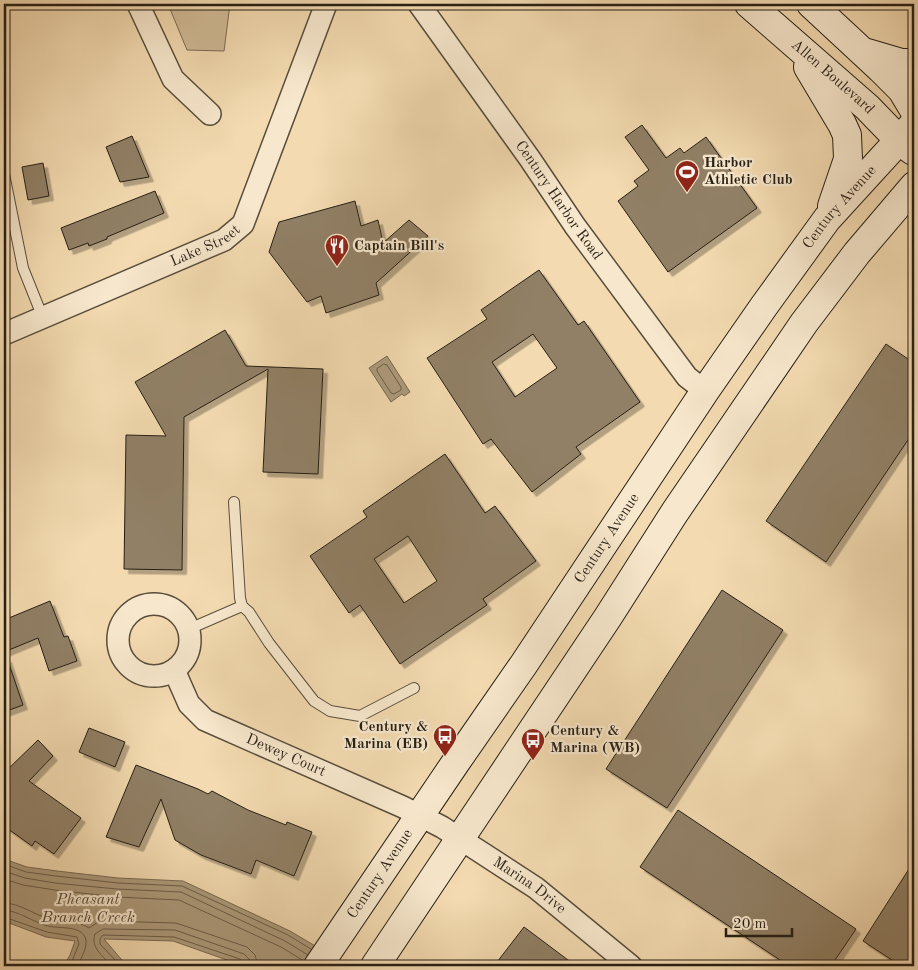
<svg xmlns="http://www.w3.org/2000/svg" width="918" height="970" font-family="'Old Standard TT',serif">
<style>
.green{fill:#d0ba96;stroke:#7b6c56}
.water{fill:#ad9a7b;stroke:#776952}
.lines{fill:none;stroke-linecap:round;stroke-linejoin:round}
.shore{stroke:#6a5c48;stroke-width:1}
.building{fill:#918066;stroke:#261f15;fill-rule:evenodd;filter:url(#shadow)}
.lane-casing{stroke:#594e3c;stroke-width:12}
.street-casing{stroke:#594e3c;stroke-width:24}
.secondary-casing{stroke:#261f15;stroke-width:30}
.lane{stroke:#f7e7cc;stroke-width:10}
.street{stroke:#f7e7cc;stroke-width:21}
.secondary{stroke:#f7e7cc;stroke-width:28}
.labels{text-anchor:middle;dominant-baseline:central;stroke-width:4.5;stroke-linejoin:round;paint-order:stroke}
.street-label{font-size:15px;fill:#261f15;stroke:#f7e7cc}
.poi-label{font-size:15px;font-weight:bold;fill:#261f15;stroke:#f7e7cc;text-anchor:start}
.water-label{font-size:16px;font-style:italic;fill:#554a39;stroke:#f7e7cc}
</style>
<defs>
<filter id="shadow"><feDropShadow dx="4.5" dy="4.5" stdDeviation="0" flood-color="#0004"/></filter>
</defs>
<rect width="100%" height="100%" fill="#f3dab0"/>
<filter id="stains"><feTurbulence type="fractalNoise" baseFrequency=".004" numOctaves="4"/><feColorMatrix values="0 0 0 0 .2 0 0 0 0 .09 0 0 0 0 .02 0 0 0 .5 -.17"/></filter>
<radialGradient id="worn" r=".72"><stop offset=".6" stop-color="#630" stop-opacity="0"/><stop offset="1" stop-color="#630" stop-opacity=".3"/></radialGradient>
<path class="green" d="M168 4H230L224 51 187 50Z"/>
<g class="water">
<path d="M387 356 410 392 404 396 402 394 391 402 369 368Z"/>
<path d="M4 859 27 867 57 871 118 878 183 881 290 931 349 966H244L173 941 104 939 127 966H64L70 955 75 941 46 937 4 921Z"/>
</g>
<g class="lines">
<g class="shore">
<path d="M384 364 387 365 401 387V390L394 394 391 393 377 371V369Z"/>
<path d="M4 864 26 872 56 876 118 883 182 886 288 935 311 949"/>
<path d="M4 871 25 878 55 883 117 889 181 892 285 941 308 955"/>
<path d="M4 879 23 885 55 890 117 897 179 900 281 947 304 961"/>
<path d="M4 903C20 903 34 915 50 919 63 922 77 920 89 928L98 922 105 921 176 923 247 947 255 955 258 966"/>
<path d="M4 910C19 911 33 922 48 926 59 929 79 925 85 937 89 945 81 959 77 966"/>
<path d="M4 917 47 932 77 937 79 944 70 966"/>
<path d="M112 966C104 957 90 948 95 934L103 929 175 930 244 954 249 959 250 966"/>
<path d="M121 966 100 944V939L103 935 174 937 240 959 243 962 244 966"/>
</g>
</g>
<g class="building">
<path d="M642 125 666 158 680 148 684 153 706 137 757 208 668 272 618 201 638 186 634 181 649 170 625 137Z"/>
<path d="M132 136 149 177 120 182 106 147Z"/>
<path d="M43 163 49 196 28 200 22 167Z"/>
<path d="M155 191 164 213 107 237V239L89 246 88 243 69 250 61 228Z"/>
<path d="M355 201 361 226 378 220 383 243 409 220 428 236 376 283 379 295 326 313 321 296 307 302 269 252 279 222Z"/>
<path d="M539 270 578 325 584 321 640 402 576 447 581 454 532 492 491 439 483 444 427 358 487 319 481 310ZM533 334 557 368 515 397 492 362Z"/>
<path d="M225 330 246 366 323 369 318 474 263 472 268 369 184 417 182 570 124 569 126 435 166 436 135 382Z"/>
<path d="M886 344 914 363V431L826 562 766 521Z"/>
<path d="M445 454 485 513 495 506 536 561 483 599 487 605 400 664 360 605 349 613 310 556 367 517 363 511ZM408 536 437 581 404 603 374 559Z"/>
<path d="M722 590 783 630 667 808 606 769Z"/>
<path d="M50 601 64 637 68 636 77 661 49 671 38 638 4 652V620Z"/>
<path d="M4 658H7L23 705 4 712Z"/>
<path d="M89 728 125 742 115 767 79 752Z"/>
<path d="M38 740 53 756 29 781 81 818 54 854 35 841 32 846 4 826V773Z"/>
<path d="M136 765 198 789 208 794 212 791 248 810 286 825 287 822 312 832 294 876 256 860 251 874 201 855 175 840 161 799 139 847 106 837Z"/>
<path d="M678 810 856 929 831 966H789L640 867Z"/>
<path d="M914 861V966H901L863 941Z"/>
<path d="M524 927 576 966H494Z"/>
</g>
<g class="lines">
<g class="lane-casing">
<g id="lane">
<path d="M4 174 23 268 43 318"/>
<path d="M234 502 240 598 242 606 249 612 269 643 314 701 330 711 360 716 414 688"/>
<path d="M189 629 242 606"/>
</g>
</g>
<g class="street-casing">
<g id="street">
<path d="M138 4 173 79 210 114"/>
<path id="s1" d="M419 4 530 159 575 226 687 377 705 391"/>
<path id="s2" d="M4 334 224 240 243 224 326 4"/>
<circle cx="154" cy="640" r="36"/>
<path id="s3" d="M174 670 189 704 205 720 403 807 442 827 536 888 631 966"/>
</g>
</g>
<g class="secondary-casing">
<g id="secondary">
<path id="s4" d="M749 4 867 107 899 140 913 151"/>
<path d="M811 4 881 69 902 90 914 110"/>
<path d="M867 53 901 63H914"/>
<path d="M808 67 842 124 847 135 848 159 832 206"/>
<path id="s5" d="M318 966 456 762 524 664 705 391 764 306 827 219 914 124"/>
<path d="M375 966 608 617 675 512 804 323 857 253 914 186"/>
</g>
</g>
<use href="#lane" class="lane"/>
<use href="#street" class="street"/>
<use href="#secondary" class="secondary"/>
</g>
<defs>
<g id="stadium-pin" transform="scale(1.25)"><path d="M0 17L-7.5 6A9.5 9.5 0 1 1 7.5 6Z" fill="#8f2418" stroke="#f7e7cc"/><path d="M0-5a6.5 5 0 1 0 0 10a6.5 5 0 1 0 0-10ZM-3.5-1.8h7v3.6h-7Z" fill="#fff"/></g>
<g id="restaurant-pin" transform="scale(1.25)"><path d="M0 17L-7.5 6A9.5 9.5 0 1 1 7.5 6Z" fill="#8f2418" stroke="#f7e7cc"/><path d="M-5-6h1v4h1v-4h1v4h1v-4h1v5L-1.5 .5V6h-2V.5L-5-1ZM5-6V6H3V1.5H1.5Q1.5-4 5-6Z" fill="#fff"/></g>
<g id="bus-pin" transform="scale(1.25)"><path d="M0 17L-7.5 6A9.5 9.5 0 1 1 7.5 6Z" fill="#8f2418" stroke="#f7e7cc"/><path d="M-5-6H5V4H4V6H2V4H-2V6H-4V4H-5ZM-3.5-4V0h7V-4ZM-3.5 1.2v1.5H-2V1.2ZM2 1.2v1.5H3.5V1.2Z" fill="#fff"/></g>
</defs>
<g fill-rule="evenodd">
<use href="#stadium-pin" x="687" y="172"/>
<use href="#restaurant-pin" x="337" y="246"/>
<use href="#bus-pin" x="445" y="736"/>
<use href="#bus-pin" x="533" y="740"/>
</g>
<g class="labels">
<g class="street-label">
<text stroke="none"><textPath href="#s4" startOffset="111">Allen Boulevard</textPath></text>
<text stroke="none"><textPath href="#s1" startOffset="241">Century Harbor Road</textPath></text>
<text stroke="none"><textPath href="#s5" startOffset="921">Century Avenue</textPath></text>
<text stroke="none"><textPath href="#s2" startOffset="220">Lake Street</textPath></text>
<text stroke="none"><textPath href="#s5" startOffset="516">Century Avenue</textPath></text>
<text stroke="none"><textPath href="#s3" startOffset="148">Dewey Court</textPath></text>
<text stroke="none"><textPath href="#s5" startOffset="111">Century Avenue</textPath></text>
<text stroke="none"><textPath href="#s3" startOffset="425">Marina Drive</textPath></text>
</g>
<g class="poi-label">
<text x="704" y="163">Harbor<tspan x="704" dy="17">Athletic Club</tspan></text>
<text x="354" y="246">Captain Bill's</text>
<text x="428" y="727" text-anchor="end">Century &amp;<tspan x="428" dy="17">Marina (EB)</tspan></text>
<text x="550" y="731">Century &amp;<tspan x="550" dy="17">Marina (WB)</tspan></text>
</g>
<g class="water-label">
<text x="88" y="900">Pheasant<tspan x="88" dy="18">Branch Creek</tspan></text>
</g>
</g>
<rect width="918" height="970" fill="none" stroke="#f3dab0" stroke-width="20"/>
<rect x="5" y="5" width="908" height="960" fill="none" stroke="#261f15" stroke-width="2.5"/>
<rect x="10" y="10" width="898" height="950" fill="none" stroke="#261f15"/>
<path d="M726 928v8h66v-8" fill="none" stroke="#261f15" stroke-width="2.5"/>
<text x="733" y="928" font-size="15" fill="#261f15" stroke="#f7e7cc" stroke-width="4" paint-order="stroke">20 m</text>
<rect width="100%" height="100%" filter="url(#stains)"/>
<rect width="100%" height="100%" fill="url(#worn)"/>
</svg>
